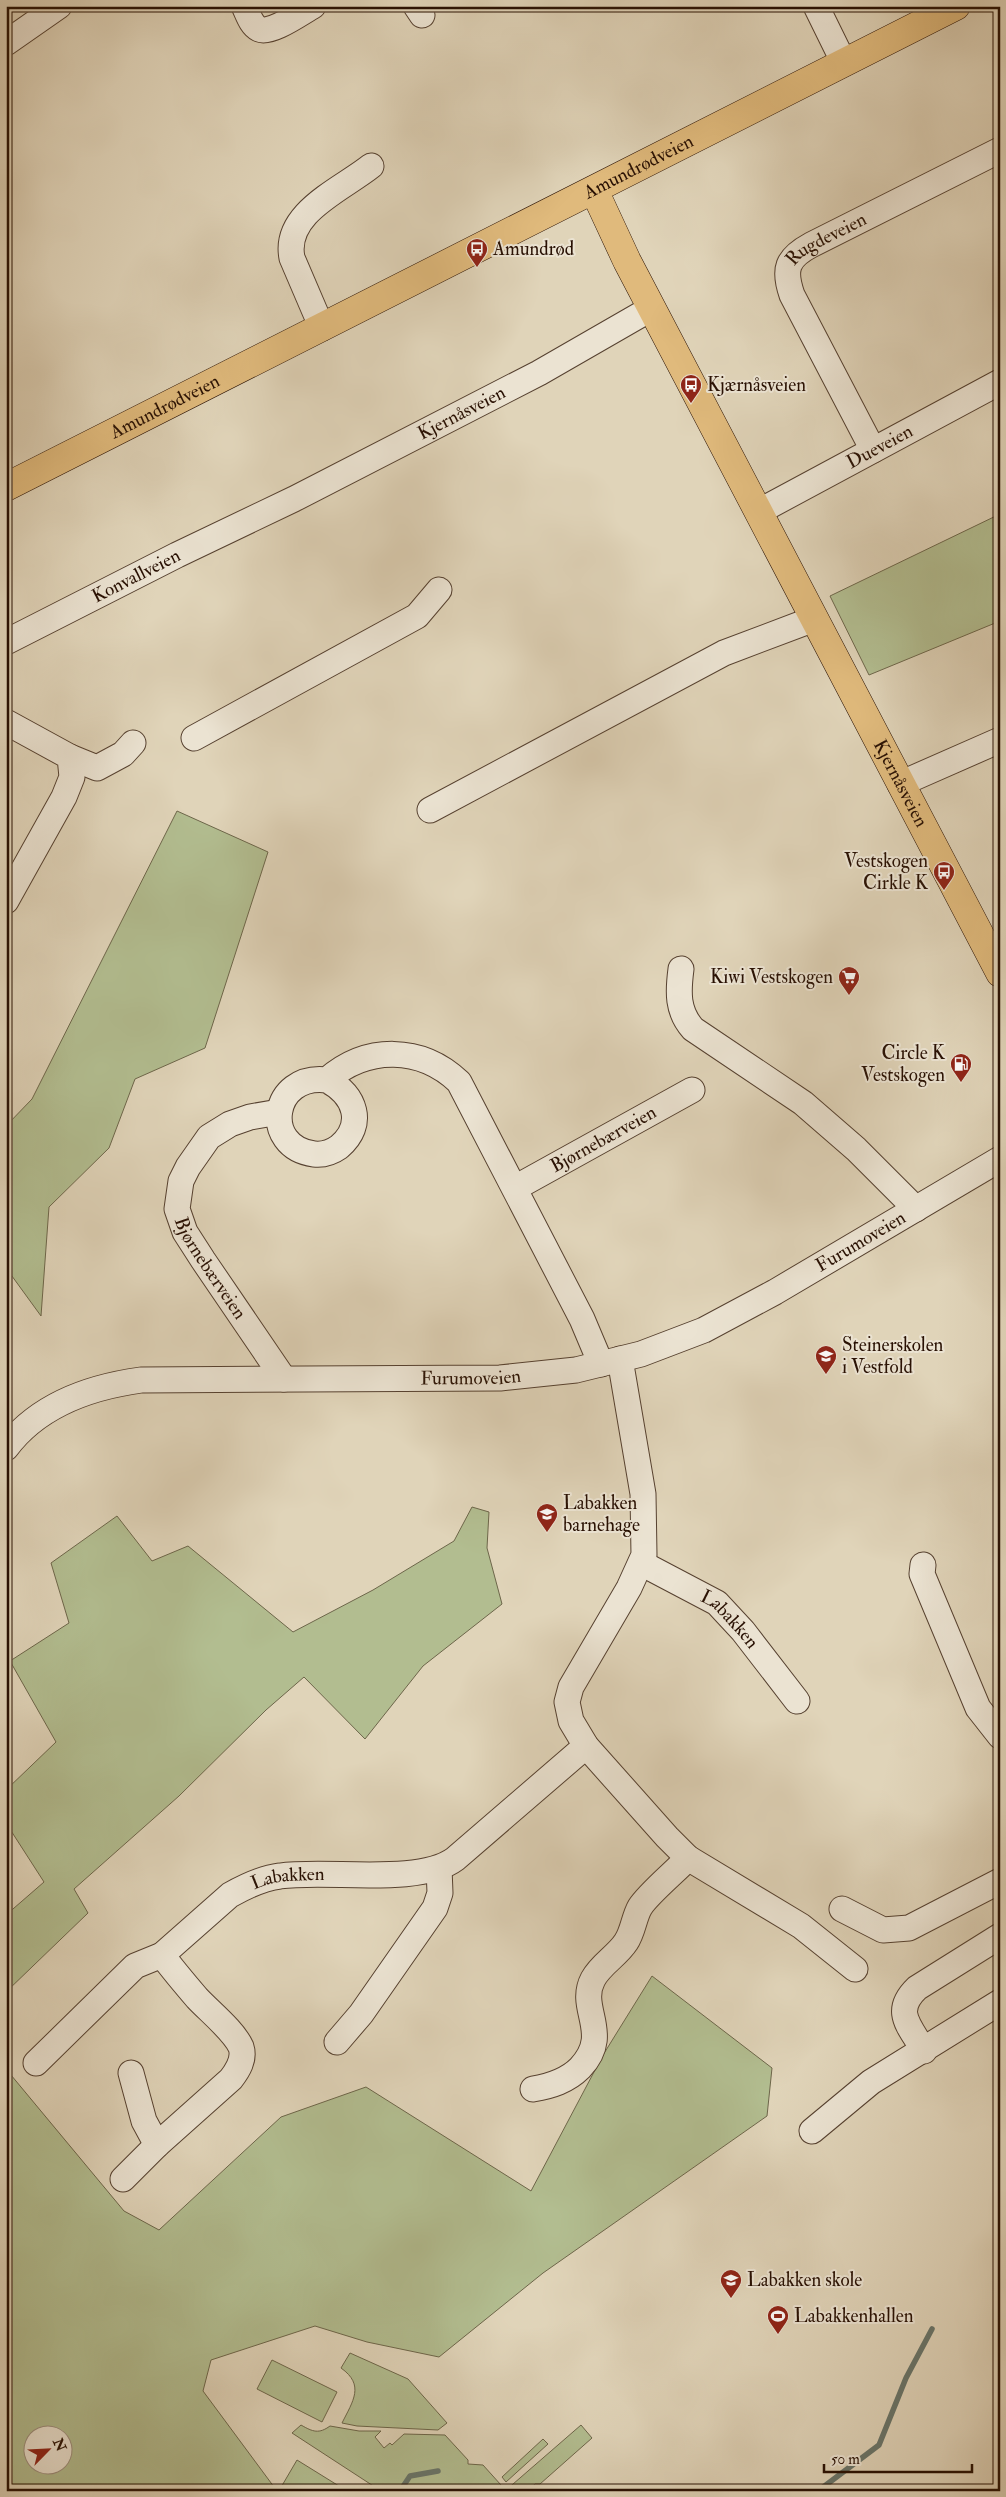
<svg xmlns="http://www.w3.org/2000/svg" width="1006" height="2497" font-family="'IM FELL Double Pica',serif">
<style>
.green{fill:#b2bd90;stroke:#6d664a;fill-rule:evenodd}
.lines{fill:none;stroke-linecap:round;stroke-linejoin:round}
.stream{stroke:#69756a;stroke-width:5.5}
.minor-casing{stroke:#564130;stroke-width:27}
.major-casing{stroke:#281003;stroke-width:29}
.minor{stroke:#ebe3d2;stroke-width:25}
.major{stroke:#e0ba7c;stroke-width:28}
.labels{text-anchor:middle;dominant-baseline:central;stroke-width:4;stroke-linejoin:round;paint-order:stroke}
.street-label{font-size:19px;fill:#281003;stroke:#ebe3d2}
.poi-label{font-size:19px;fill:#281003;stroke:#ebe3d2;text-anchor:start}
</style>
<rect width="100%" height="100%" fill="#e0d4b9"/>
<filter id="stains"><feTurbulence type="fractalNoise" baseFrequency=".004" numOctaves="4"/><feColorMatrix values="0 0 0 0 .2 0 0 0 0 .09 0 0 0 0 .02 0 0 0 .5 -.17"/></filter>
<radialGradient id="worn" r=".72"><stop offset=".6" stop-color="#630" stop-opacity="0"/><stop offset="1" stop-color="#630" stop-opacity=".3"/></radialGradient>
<g class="green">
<path d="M1000 514V621L869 675 830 596Z"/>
<path d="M177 811 268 852 205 1048 135 1079 109 1148 49 1207 41 1316 9 1272H6V1126L32 1099Z"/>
<path d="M472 1507 489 1512 487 1548 502 1604 423 1666 365 1739 304 1677 266 1710 179 1796 74 1889 88 1913 6 1992V1915L44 1882 6 1823V1790L56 1742 10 1661 69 1623 51 1563 117 1516 152 1561 188 1546 293 1632 373 1590 454 1541Z"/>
<path d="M652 1976 772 2068 767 2116 543 2273 439 2357 367 2342 315 2326 211 2360 203 2391 277 2491H6V2069L124 2211 159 2230 281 2117 366 2087 531 2191 603 2055ZM32 2434H62V2464H32Z"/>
<path d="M350 2353 408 2379 447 2423 438 2430 357 2426 342 2423C353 2401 365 2385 341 2368Z"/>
<path d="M272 2360 337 2392 322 2422 257 2389Z"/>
<path d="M301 2425C313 2432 319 2434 330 2426L359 2431H381L375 2437 384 2448 390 2443 392 2445 404 2434 445 2435 468 2460V2464L483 2465 501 2485 497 2491H381L292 2433Z"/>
<path d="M581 2425 592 2438 540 2484H535L527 2491H505Z"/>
<path d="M543 2439 548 2444 506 2482 502 2477Z"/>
<path d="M297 2460 347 2491H284L280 2489Z"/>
</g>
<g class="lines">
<g class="stream">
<path d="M400 2491 410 2476 438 2471"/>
<path d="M818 2491 879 2445 906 2378 932 2329"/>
</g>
<g class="minor-casing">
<g id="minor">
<path d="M244 6C248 14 251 25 259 29 270 35 302 12 313 6"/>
<path d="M416 6 422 15"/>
<path d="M816 6 844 63"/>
<path d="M6 43 59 6"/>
<path d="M322 328 292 258C283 213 341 190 371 166"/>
<path id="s1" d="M873 450 792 295C783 269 787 258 811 245L1000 150"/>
<path id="s2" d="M758 512 1000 382"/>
<path id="s3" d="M6 642 177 555 294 499 539 373 652 308"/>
<path d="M6 722 70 757 72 777 64 797 6 901"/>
<path d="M194 738 417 616 439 590"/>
<path d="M70 757 97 768 123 754 133 743"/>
<path d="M900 784 1000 740"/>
<path d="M430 810 724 653 814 619"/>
<path d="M681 969C678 992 677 1011 693 1029L803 1103 856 1149 916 1209"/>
<path d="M327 1080C355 1095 366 1124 339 1147 332 1152 323 1155 314 1154 261 1147 271 1073 327 1080 367 1045 421 1046 459 1082L582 1319 601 1364"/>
<path id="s4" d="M279 1112 250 1117 230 1124 209 1137 188 1167 181 1181 177 1209 185 1232 203 1260 284 1379"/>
<path id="s5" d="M515 1188 692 1090"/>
<path d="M620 1359 643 1494 644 1555 629 1588 571 1687 567 1702 571 1721 586 1746 667 1837 688 1858 801 1926 855 1969"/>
<path id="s6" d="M6 1448C38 1405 90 1387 141 1380L500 1378 576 1370 641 1354 704 1330 775 1292 1000 1159"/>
<path id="s7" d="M641 1563 717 1603 743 1631 797 1701"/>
<path d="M923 1565 922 1574 978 1708 1000 1736"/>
<path d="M842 1909 883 1930 909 1928 1000 1881"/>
<path d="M337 2042 361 2014 435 1908 440 1893 439 1868"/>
<path d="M924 2051C910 2026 892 2012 917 1988L1000 1936"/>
<path id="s8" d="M36 2063 135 1966 162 1955 230 1895C246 1886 263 1878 280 1876 327 1869 419 1886 455 1859L586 1746"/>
<path d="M131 2073 144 2121 157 2145"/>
<path d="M533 2089C551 2086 567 2081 580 2068 613 2033 577 2009 593 1979 601 1964 617 1956 626 1942 633 1932 634 1917 640 1907 648 1894 676 1871 688 1858"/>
<path d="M812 2131 871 2082 1000 2002"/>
<path d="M123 2179 157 2145 231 2079C238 2070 245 2059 241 2047 234 2031 209 2011 197 1998 185 1984 173 1970 162 1955"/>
</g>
</g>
<g class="major-casing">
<g id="major">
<path id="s9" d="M594 190 627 261 1000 973"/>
<path id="s10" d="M6 487 956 6"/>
</g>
</g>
<use href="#minor" class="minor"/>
<use href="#major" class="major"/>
</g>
<defs>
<g id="bus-pin" transform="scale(1.125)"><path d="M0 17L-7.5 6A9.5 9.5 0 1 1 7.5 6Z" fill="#8f2418" stroke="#ebe3d2"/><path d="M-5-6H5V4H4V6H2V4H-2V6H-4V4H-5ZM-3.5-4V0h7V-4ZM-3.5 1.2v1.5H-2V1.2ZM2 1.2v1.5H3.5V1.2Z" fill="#fff"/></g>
<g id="supermarket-pin" transform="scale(1.125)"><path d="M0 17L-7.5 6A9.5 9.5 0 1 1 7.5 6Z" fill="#8f2418" stroke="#ebe3d2"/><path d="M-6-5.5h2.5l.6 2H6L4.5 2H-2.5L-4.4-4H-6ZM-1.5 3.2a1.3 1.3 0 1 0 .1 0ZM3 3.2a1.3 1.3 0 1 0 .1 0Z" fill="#fff"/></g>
<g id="fuel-pin" transform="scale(1.125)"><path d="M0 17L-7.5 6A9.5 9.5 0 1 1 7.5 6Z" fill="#8f2418" stroke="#ebe3d2"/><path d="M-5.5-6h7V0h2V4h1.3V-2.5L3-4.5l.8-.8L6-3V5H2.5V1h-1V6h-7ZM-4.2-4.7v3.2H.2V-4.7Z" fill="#fff"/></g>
<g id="school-pin" transform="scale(1.125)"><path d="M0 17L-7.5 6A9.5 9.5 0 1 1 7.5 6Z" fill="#8f2418" stroke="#ebe3d2"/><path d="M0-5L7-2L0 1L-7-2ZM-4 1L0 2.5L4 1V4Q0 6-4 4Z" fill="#fff"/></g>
<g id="stadium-pin" transform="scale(1.125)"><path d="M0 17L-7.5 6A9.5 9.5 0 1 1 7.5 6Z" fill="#8f2418" stroke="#ebe3d2"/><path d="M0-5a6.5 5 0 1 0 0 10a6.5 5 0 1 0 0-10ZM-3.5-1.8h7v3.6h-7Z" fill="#fff"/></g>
</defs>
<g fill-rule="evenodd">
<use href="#bus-pin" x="477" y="249"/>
<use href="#bus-pin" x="691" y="385"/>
<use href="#bus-pin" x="944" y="872"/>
<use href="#supermarket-pin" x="849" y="977"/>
<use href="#fuel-pin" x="961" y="1064"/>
<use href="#school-pin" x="826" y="1356"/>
<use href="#school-pin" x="547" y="1514"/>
<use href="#school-pin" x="731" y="2280"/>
<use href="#stadium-pin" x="778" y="2316"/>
</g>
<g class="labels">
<g class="street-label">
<text stroke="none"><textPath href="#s10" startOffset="709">Amundrødveien</textPath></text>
<text stroke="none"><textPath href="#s1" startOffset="252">Rugdeveien</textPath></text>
<text stroke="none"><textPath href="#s10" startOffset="178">Amundrødveien</textPath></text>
<text stroke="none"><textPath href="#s3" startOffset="510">Kjernåsveien</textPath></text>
<text stroke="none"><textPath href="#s2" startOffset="138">Dueveien</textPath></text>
<text stroke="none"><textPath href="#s3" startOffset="146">Konvallveien</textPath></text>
<text stroke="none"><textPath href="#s9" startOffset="668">Kjernåsveien</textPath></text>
<text stroke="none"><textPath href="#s5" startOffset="101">Bjørnebærveien</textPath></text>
<text stroke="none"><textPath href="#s6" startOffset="905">Furumoveien</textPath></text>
<text stroke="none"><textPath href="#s4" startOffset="224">Bjørnebærveien</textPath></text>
<text stroke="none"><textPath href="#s6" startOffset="485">Furumoveien</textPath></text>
<text stroke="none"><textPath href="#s7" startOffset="106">Labakken</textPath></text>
<text stroke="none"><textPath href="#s8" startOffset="320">Labakken</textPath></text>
</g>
<g class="poi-label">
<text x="493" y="249">Amundrød</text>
<text x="707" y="385">Kjærnåsveien</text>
<text x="928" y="861" text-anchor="end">Vestskogen<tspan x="928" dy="22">Cirkle K</tspan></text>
<text x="833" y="977" text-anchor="end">Kiwi Vestskogen</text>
<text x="945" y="1053" text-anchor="end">Circle K<tspan x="945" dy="22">Vestskogen</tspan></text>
<text x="842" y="1345">Steinerskolen<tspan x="842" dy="22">i Vestfold</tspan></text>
<text x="563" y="1503">Labakken<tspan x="563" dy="22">barnehage</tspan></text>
<text x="747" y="2280">Labakken skole</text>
<text x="794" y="2316">Labakkenhallen</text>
</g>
</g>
<rect width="1006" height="2497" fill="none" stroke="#e0d4b9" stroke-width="25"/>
<rect x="8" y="8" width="991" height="2482" fill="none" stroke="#281003" stroke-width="2.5"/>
<rect x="12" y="12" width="981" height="2472" fill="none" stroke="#281003"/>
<g transform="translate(48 2450) rotate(66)"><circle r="24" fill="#ebe3d2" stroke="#9d8f7f"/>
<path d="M0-4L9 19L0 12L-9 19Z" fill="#8f2418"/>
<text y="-8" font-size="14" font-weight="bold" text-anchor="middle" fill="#281003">N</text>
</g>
<path d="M824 2464v8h148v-8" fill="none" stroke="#281003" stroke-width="2.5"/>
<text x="831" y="2464" font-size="15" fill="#281003" stroke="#ebe3d2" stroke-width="4" paint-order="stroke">50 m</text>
<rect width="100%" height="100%" filter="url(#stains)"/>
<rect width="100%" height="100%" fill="url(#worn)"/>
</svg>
